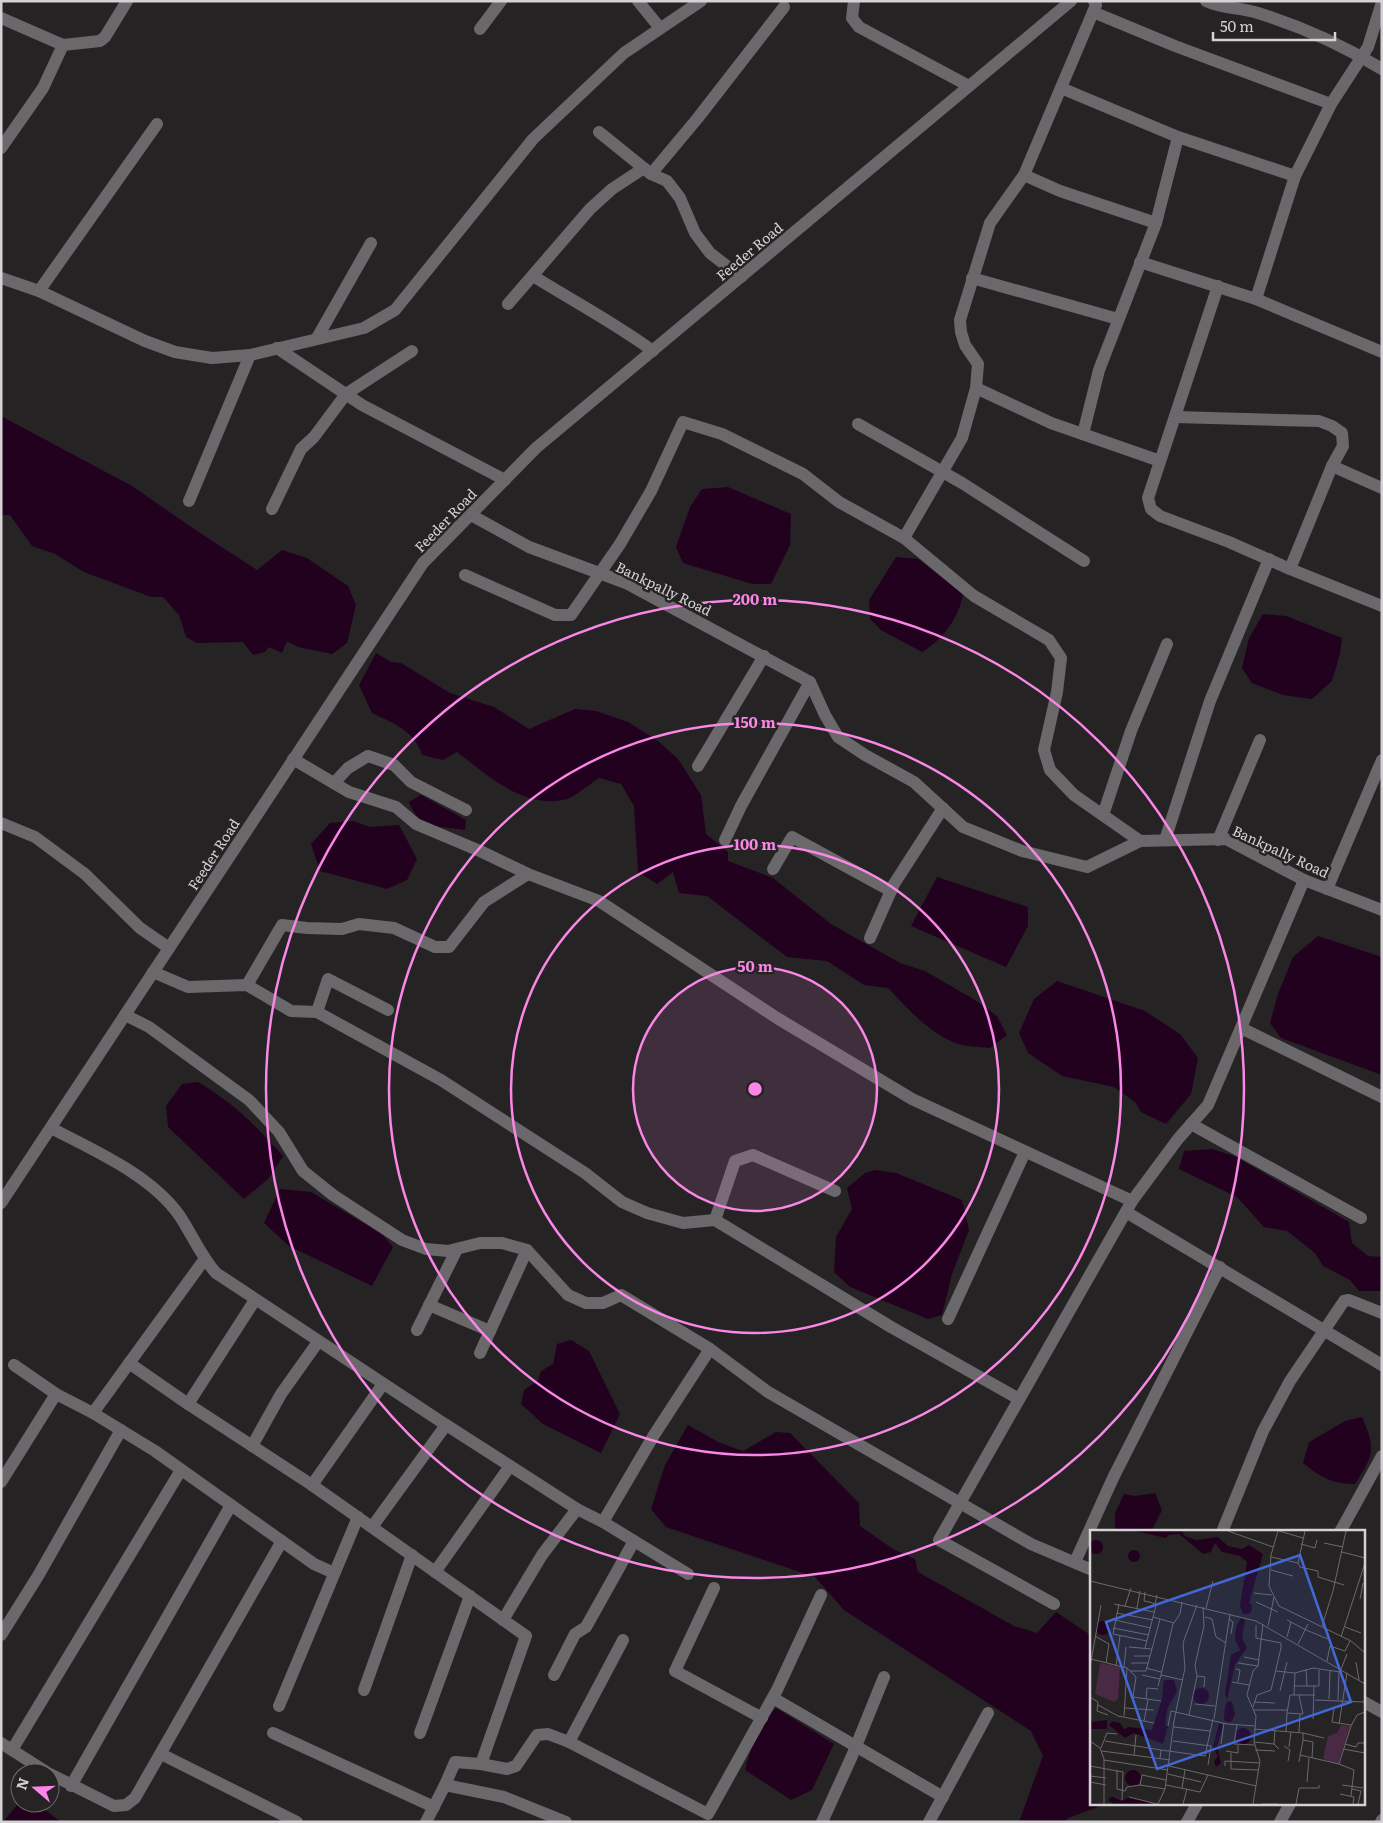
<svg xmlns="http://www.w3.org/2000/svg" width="1383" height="1823" font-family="Literata,serif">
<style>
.water{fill:#22011e}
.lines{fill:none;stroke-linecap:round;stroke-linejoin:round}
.minor{stroke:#6a686a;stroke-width:12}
.ring{fill:none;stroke:#fa87e7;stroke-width:2.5}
.labels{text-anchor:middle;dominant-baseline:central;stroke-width:5;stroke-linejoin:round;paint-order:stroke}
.street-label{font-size:14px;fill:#d4d2d4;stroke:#262325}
.inset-road{fill:none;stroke:#6c696b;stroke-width:1}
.view{fill:#4268d7;fill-opacity:0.15;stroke:#4268d7;stroke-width:2.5}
.inset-edge{fill:none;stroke:#d4d2d4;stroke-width:2.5}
.centre{fill:#fa87e7;stroke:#262325;stroke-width:2.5}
.ring-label{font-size:15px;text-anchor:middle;font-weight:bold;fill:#fa87e7;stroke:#262325;stroke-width:5;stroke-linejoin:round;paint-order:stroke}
</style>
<rect width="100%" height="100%" fill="#262325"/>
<g class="water">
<path d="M1 416 132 486 200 533 257 570 282 550 307 558 348 586 356 605 347 643 332 654 298 647 287 641 282 653 269 647 265 652 253 655 243 642 197 643 186 637 179 615 163 597H151L84 572 55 554 32 546 10 515H1Z"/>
<path d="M728 487 791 514 790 545 771 584H752L683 563 676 547 690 507 702 489Z"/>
<path d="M896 557 918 559 963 594C959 618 942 640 922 652L881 630 870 619 869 600Z"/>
<path d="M1263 614 1286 616 1342 638 1340 654 1332 681 1312 699 1283 695 1252 683 1242 668 1249 638Z"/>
<path d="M376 653 391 662 401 663 450 693 494 707 529 729 575 709 596 711 628 722 658 741 678 759 701 795 706 834 728 852V861L773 878 831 924 900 963 925 971 975 1000 997 1016 1007 1035 990 1048C982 1047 974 1047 966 1046 935 1040 909 1010 888 988L864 985 827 961 787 957 707 896 679 893 673 872 657 884 638 872 634 806 621 784 599 778C589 784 575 798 563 800 522 808 486 774 457 752L443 760 422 755C415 731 393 723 372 713L359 685Z"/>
<path d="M421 795 466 820 465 830C439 826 419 829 409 802Z"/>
<path d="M354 821 370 827 399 825 417 859 407 880 387 889 320 871 311 844 330 823Z"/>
<path d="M937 877 1028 907V926L1006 967 911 926Z"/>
<path d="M1318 936 1382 957V1075L1281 1038 1270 1023 1278 994 1293 957Z"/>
<path d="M1057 981 1145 1011 1180 1034 1198 1058 1191 1094 1166 1124 1141 1112 1135 1102 1114 1087 1062 1076 1028 1053 1019 1033 1034 999Z"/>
<path d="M198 1082C236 1105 254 1124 283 1156L268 1179 244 1199 168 1127 166 1106 182 1084Z"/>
<path d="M1212 1149 1234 1156 1349 1222 1352 1243 1368 1256 1382 1257V1291H1359L1350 1280 1323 1266 1315 1253 1287 1231 1264 1227 1237 1197 1179 1169 1184 1151Z"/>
<path d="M876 1170 896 1173 962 1200 969 1230 952 1274 942 1315 928 1319 850 1287 834 1272 836 1237 852 1209 847 1188 865 1173Z"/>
<path d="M280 1189 311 1192 382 1234 393 1247 372 1286 289 1246 264 1223Z"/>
<path d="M571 1340 589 1351 620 1414 601 1453 543 1424 521 1404 524 1390 538 1381 541 1371 553 1364 557 1344Z"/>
<path d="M1362 1417C1376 1449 1374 1454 1355 1484 1332 1484 1320 1477 1303 1463L1309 1442 1345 1421Z"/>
<path d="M688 1425 718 1442 743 1451 776 1432 790 1433 859 1503 860 1526 893 1549 915 1559 918 1572 1014 1626 1037 1633 1056 1612 1092 1636V1804H1106L1068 1818 1066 1822H1019L1043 1756 1031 1731 844 1610 815 1577 666 1527 651 1509 665 1465Z"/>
<path d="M1155 1493 1162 1510 1151 1532H1122L1115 1529V1513L1124 1494 1135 1496Z"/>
<path d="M776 1708 834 1744 812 1790 791 1800 745 1770C751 1747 758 1724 776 1708Z"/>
<path d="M18 1804 40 1806 61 1822H3Z"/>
</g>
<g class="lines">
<g class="minor">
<path d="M638 1 660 28"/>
<path d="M854 1 852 18 859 27 969 86"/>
<path d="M1206 1C1223 9 1240 7 1258 13 1300 26 1344 46 1382 69"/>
<path d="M1093 12 1175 46 1331 104"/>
<path d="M1 18 63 45 43 88 1 148"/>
<path d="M480 29 501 1"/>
<path d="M63 45 100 41 105 37 127 1"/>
<path d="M1061 88 1178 137 1295 176"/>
<path d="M599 132 651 174 667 181 680 198 695 233 710 253 741 277"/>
<path d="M651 174 697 119 784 7"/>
<path d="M1024 175 1060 191 1156 223 1099 370 1083 434"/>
<path d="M1156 223 1178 137"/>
<path d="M1140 262 1256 299 1382 352"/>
<path d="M533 276C573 301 615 323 653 351"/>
<path d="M1 278 39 291 145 341 175 352 212 358 250 355 364 328 395 310 533 139 624 53 701 1"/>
<path d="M972 278 1118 319"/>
<path d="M1218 286 1148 498 1151 509 1160 516 1229 542 1290 569"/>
<path d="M39 291 157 124"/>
<path d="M1256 299 1295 176 1331 104 1368 47 1382 2"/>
<path d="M508 304 590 209 612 189 644 168"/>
<path d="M317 338 371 243"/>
<path d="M277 348 362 405 505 480"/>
<path d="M976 388 1051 423 1160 461"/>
<path d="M1175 417 1319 421 1332 426 1342 433 1343 446 1332 466 1290 569 1382 606"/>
<path d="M858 424 962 483 1084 561"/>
<path d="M1332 466 1382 488"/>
<path d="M189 501 250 355"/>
<path d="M272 509 301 449 314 437 346 394 412 351"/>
<path d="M471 515 529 547 626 583 810 682 825 715 838 737 865 755 914 782 963 827 1022 851 1087 867 1140 841 1226 839 1304 880 1382 910"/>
<path d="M904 538 962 438 976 388 978 364 965 345 961 332 960 320 990 223 1024 175 1096 5 1094 1"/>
<path d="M465 575 555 615H571L620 544 651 491 683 422 722 434 803 474 839 502 904 538 974 596 1049 640 1061 658 1057 692 1044 750 1050 770 1074 795 1140 841"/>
<path d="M293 759 349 792 396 807 416 824 480 851 528 874 599 901 777 1018 912 1099 1132 1201"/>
<path d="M698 766 764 656"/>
<path d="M334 783 348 768 368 756 394 765 411 782 466 810"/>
<path d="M1103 815 1131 731 1167 644"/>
<path d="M1 823 35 837 85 874 140 928 169 948"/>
<path d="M725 840 741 806 810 682"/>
<path d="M1165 840 1210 701 1269 559"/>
<path d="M1218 840 1260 740"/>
<path d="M773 869 792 837 891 891"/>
<path d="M1327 889 1382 760"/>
<path d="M870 938 894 884 943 808"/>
<path d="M153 972 188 987 247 985 291 1011 317 1012 441 1080 585 1173 622 1202 647 1213 683 1223 715 1220"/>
<path d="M247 985 282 925 307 928 342 929 359 924 394 928 435 947H449L484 902 528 874"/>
<path d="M317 1012 328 979 388 1010"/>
<path d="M125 1015 149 1027 249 1100 279 1132 303 1171 333 1195 402 1240 426 1249 448 1251 480 1243H502L527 1250 568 1295 586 1303H603L621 1295 710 1349 768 1392 1031 1544 1092 1570"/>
<path d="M1241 1028 1382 1097"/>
<path d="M1191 1124 1361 1218"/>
<path d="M51 1128C93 1150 151 1175 179 1215 192 1234 200 1255 216 1273L440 1421 577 1509 603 1522"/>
<path d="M835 1191 753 1155 735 1161 715 1220 891 1327 1019 1399"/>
<path d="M1 1203 423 563 536 448 1071 1"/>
<path d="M1126 1212 1382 1365"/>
<path d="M429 1305 490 1331"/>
<path d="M948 1319 1025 1152"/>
<path d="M417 1330 457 1249"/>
<path d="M480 1353 527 1250"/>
<path d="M129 1363 188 1404 312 1485 526 1636 481 1764"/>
<path d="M14 1365 56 1394 93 1413 204 1260"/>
<path d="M188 1404 255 1300"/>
<path d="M93 1413 155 1451 314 1564 334 1573"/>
<path d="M252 1446 281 1394 318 1342"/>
<path d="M1 1482 56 1394"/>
<path d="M312 1485 383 1384"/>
<path d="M372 1527 446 1425"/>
<path d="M1222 1532 1263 1431 1290 1381 1344 1301 1349 1300 1382 1313"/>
<path d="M1340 1532 1382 1456"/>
<path d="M1075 1562 1113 1478 1220 1267"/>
<path d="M435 1572 510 1466"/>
<path d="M688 1574 603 1522 654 1435 710 1349"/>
<path d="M714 1588 675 1671 762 1718"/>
<path d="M1054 1604 939 1540 1132 1201 1178 1139 1208 1105 1304 880"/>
<path d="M503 1620 542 1555 577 1509"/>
<path d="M1 1635 38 1576 121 1430"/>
<path d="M554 1675 575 1634 586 1627 634 1541"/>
<path d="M364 1690 412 1555"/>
<path d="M773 1698 943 1797"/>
<path d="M1364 1702 1382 1712"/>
<path d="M279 1706 358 1517"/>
<path d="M273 1733 434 1807"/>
<path d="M420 1733 470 1596"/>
<path d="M569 1742 623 1640"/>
<path d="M1 1743 48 1773"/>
<path d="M12 1750 181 1470"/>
<path d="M161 1754 297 1822"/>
<path d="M50 1774 114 1806 126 1805 135 1798 282 1541"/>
<path d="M71 1786 231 1505"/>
<path d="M426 1822 445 1785"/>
<path d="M566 1822 504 1797 445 1785 455 1762 481 1764 507 1769 516 1766 537 1735 548 1734 569 1742 708 1814 777 1690 821 1595"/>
<path d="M822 1822 852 1756 884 1677"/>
<path d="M929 1822 988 1713"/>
<path d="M1187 1822 1197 1804"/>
<path d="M1280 1822 1290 1804"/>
<path d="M1381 1822 1382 1820"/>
</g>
</g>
<circle cx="755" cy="1089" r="122" fill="#fa87e7" fill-opacity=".12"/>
<g class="ring">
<circle cx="755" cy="1089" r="122"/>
<circle cx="755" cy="1089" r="244"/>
<circle cx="755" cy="1089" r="366"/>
<circle cx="755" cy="1089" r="489"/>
</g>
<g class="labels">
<g class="street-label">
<text transform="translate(749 251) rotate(-40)">Feeder Road</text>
<text transform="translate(445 520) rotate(-46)">Feeder Road</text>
<text transform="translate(664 588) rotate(26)">Bankpally Road</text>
<text transform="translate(1281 851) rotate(25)">Bankpally Road</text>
<text transform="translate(213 854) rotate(-57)">Feeder Road</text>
</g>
</g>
<g transform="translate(1090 1530)">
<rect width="275" height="275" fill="#262325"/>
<path d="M10 133 30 137 28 169 24 172 5 164ZM251 195 260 196 248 234 233 229 238 206 247 203Z" fill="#4a2944"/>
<path d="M44 1H92L95 6 106 10 128 7 138 16 152 19 159 15 173 24 159 73 162 75 161 83 153 84 150 76 157 32 150 26 132 22 125 13 121 22 113 24 89 4 78 5 76 8ZM-1 17a7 7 0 1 1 14 0a7 7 0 1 1-14 0ZM38 26a6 6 0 1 1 12 0a6 6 0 1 1-12 0ZM151 88 155 89 152 108 157 118 145 134 137 170 135 164 141 125 150 120 145 110 146 97ZM6 98a7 7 0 1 1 14 0a7 7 0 1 1-14 0ZM74 150H84L87 161 77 180 75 195 78 196 73 214 44 203 35 208 19 195 22 191 30 193 34 199 39 197 62 200 72 169ZM103 166a8 8 0 1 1 16 0a8 8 0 1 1-16 0ZM142 172 145 184 142 191 138 192 134 190 135 177 138 171ZM0 187 2 192 17 190V199H0ZM129 193 133 196 127 216 131 233 126 237 124 232 128 226 123 217ZM145 206a8 8 0 1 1 16 0a8 8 0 1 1-16 0ZM35 248a8 8 0 1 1 16 0a8 8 0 1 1-16 0ZM23 267 32 271 40 267 65 274H24L19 271V268Z" fill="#22011e"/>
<path class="inset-road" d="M138 1 183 17M188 1 181 25 179 56 189 76 261 111 275 123M189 1 213 8M234 13 253 17M211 14 225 18 227 10M252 22 275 28M181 27 208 33 215 1M208 33 210 37 228 41V47L254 55M181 40 203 46M0 51 166 91 275 154M55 62 54 71 59 72 65 74 67 65M164 63 182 65M270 69 273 53M166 72 188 82M24 74 64 82M29 74 23 104 57 111M35 76 41 58M66 76 63 87 84 93M47 78 50 61M116 78 123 51M27 83 63 90M115 87 122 89 126 107 136 113M139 89 143 92 141 104M25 90 61 98M197 90 216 100M178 96 184 67M232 96 243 61 256 1M255 97 271 103M23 98 59 105M216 100 238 109M5 106 19 114 16 133M197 107 201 92M251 107 275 33M208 114 218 94M39 117 62 119M55 118 63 87M44 126H60M154 127 169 130M1 129 37 138M237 131 240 116 255 121 260 111M266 132 269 150M41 133H58M148 133 168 136M26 136 30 106M0 137 11 75M34 137 36 117M56 138 71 142M146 139 150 140 148 152M216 139 217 156M40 141H56L70 89M186 141 205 143 223 138 250 142 257 124M52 145 70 149M71 145 83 94 90 84 92 72M107 146 105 135 114 96 113 77M142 152 159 155M68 156 71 145 93 150M204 156H229V140M190 161 197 132M204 165 205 143M0 167 8 172 7 181 18 185M56 169 57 158 68 159M239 169 240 141M225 170 274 172M248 170 249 142M164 172 185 173M105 174 125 176M8 175 28 186 64 193M163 177 167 165 181 160 191 118V113L166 108V95M35 178 64 180M244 179 242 192 261 195M164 180H197M197 183 200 165H225M99 185 107 146 115 147 114 157M34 186 37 138 46 147 43 167 71 171M124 189 140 84M223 189 224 156M54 191 58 170M249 194 257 143M147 195 144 214 164 215M78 196 81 181 137 194 165 196M84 197 120 201M164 199 213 203V210M185 200 184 214 189 219M196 201 197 183 213 184 209 165M209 202 210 184M213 203 234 208M0 211 10 218 14 229V274M15 211 71 220 70 229M83 211 121 216 118 235M164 212 184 214M131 214 134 193M255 214 266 217 268 213H275M194 216 200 220 198 231M199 217 201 202M11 218 17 203 27 204M253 219 275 223M71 220 115 226 123 189M165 220 185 221M12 221 80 230M136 221 148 223V215M141 223V239L169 240M44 225 46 205M210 225 249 234 261 196 267 185 275 182M14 230 78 240M209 232 213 210 223 212 222 228M249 234 264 240 261 266M0 236 33 242 32 270M79 236 166 256M135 236V231L170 233M27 240V259L35 261 37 257 50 255 75 259M78 244 111 252M0 246 16 248M0 252 16 255M217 252 219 228M50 255 52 245 76 250M76 255 110 262 118 245M252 255 273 258M92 258 95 240M262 259 271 261 268 274M250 264 264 267 263 274M39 267 67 274M68 274 75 259 84 191 95 138 93 113 107 75M93 274 97 259M163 274 170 231 164 212 166 186 157 165 163 141 168 136 173 94M172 274H188M206 274 209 258H229V255"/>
<path class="view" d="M210 25 261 172 67 239 16 92Z"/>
<rect width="275" height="275" class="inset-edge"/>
</g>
<circle cx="755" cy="1089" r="8" class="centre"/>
<g class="ring-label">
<text x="755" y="605">200 m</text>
<text x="755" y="728">150 m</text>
<text x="755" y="850">100 m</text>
<text x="755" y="972">50 m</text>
</g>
<rect width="1383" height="1823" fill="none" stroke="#d4d2d4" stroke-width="5"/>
<g transform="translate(35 1788) rotate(289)"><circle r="24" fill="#262325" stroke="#6c696b"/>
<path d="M0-4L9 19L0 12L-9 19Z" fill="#fa87e7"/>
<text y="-8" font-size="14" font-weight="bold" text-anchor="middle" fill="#d4d2d4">N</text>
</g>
<path d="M1213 32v8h122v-8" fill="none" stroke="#d4d2d4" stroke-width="2.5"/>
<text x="1220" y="32" font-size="15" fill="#d4d2d4" stroke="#262325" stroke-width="4" paint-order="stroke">50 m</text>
</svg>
